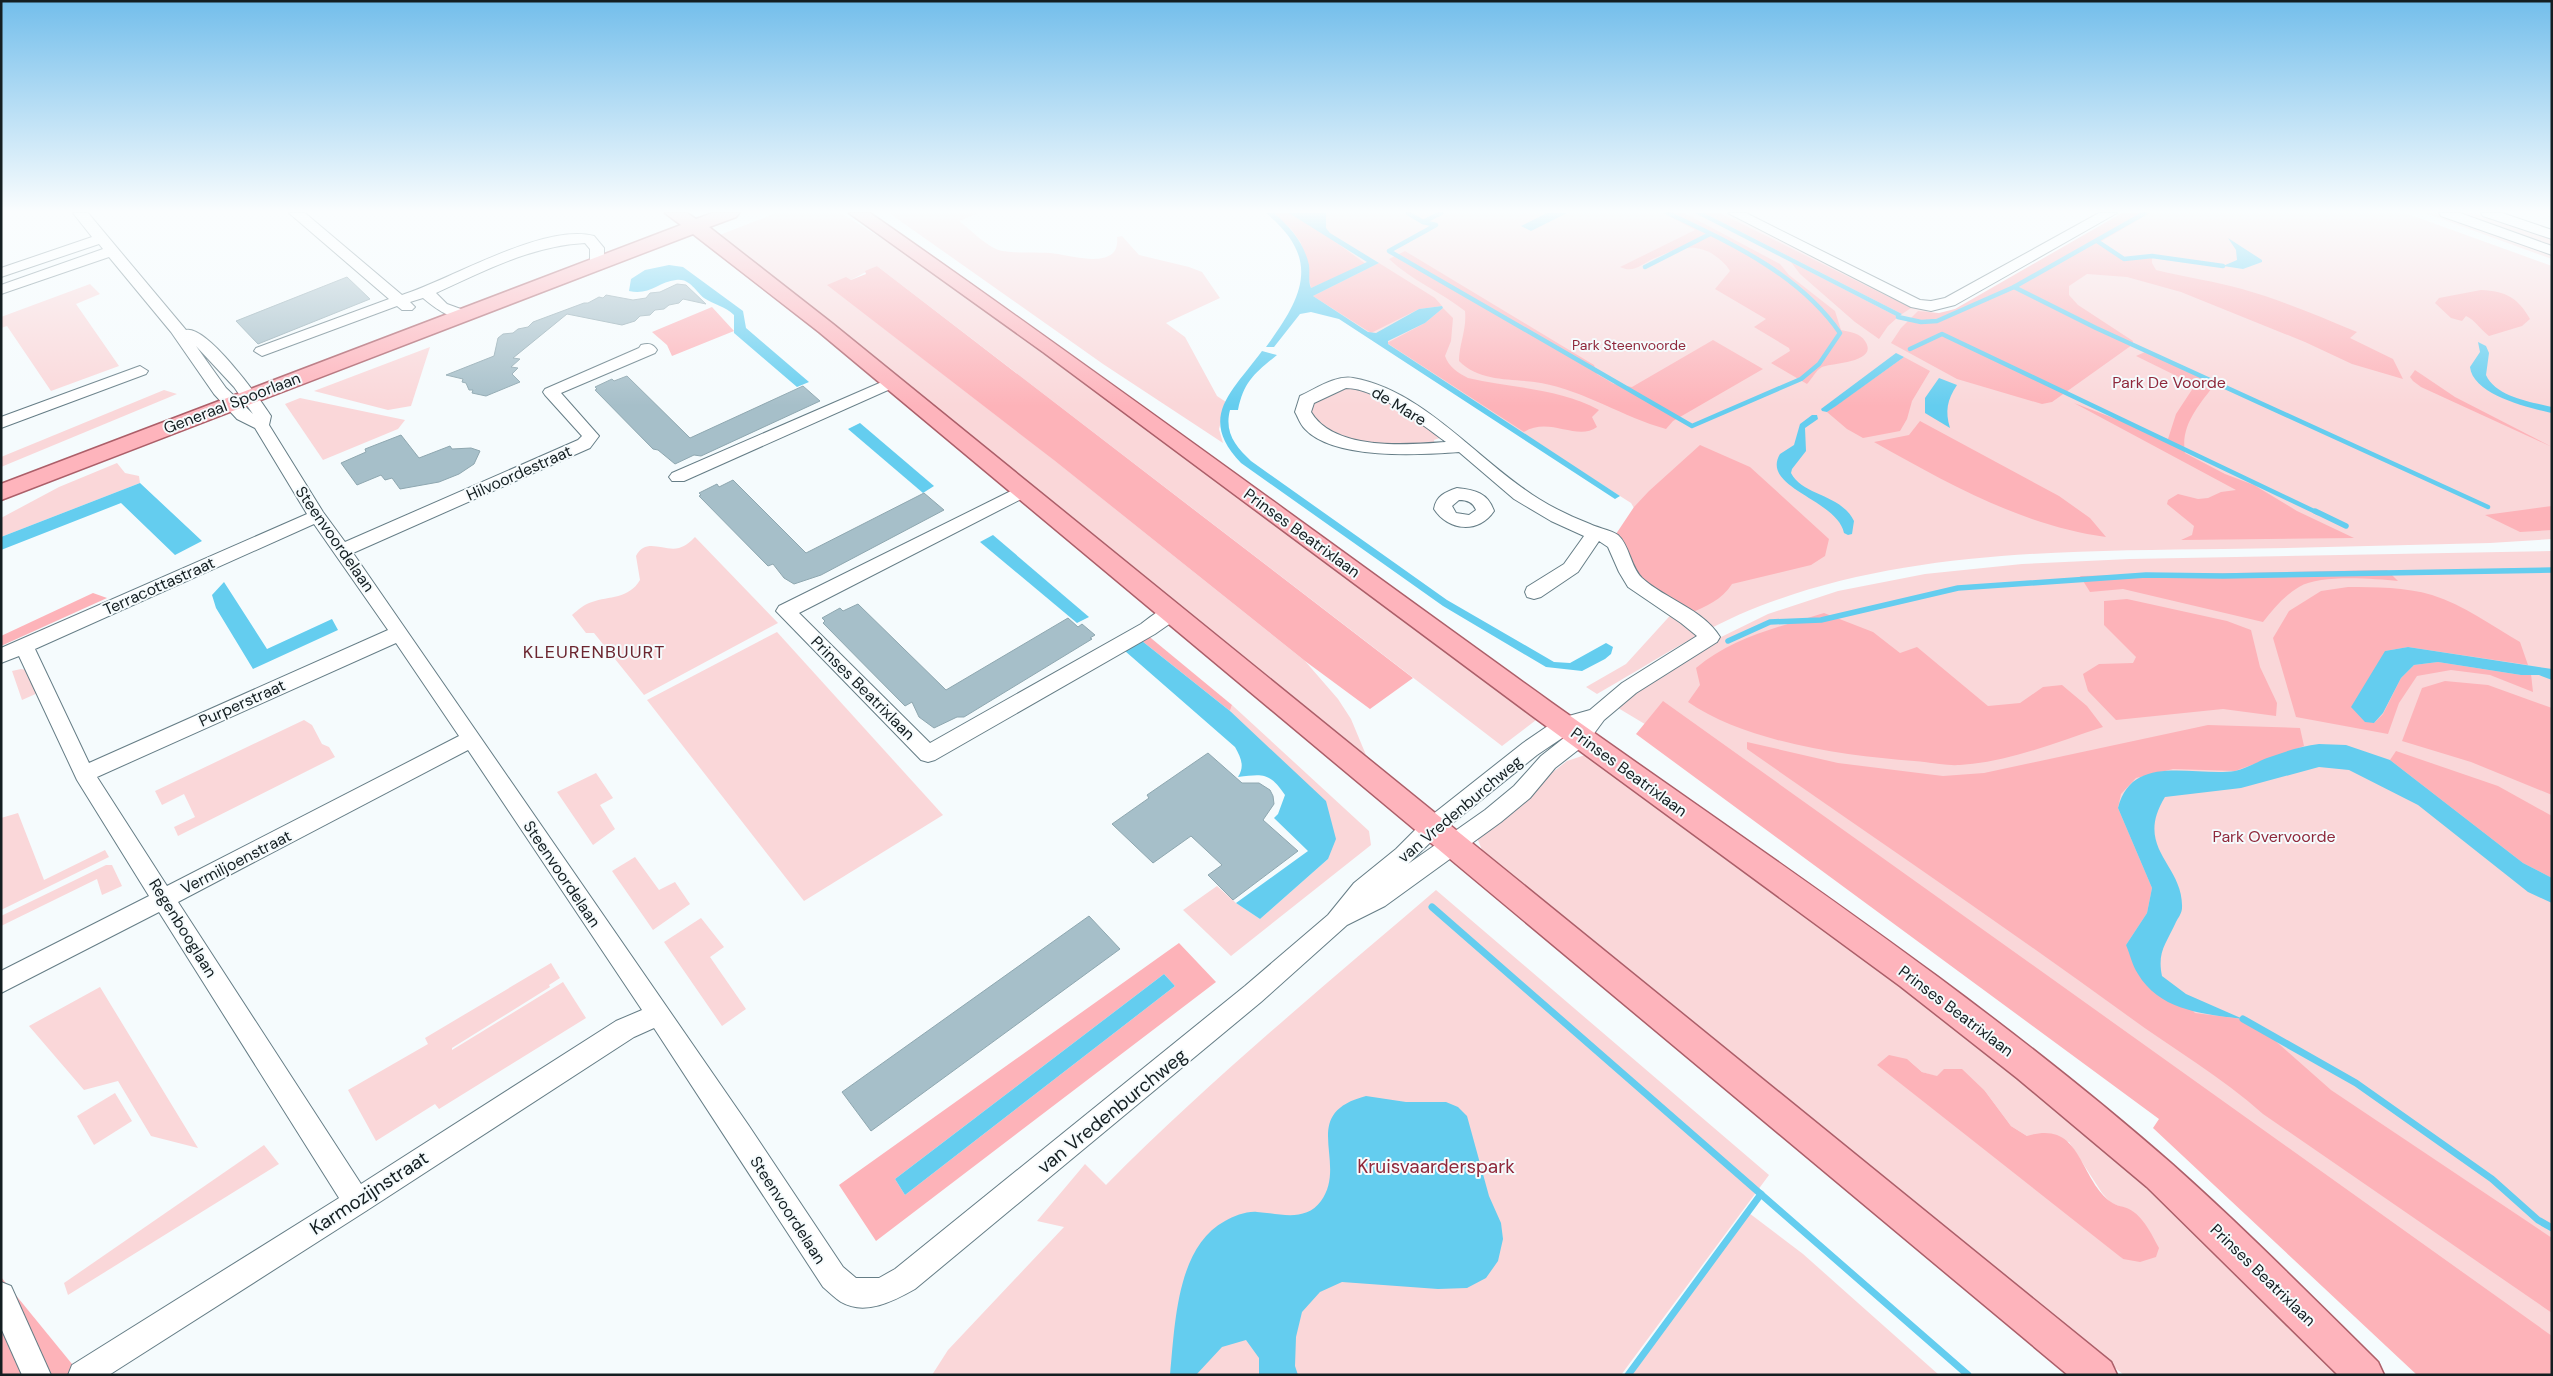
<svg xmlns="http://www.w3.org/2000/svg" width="2553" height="1376" font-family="'DM Sans',sans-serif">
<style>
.green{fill:#fad7d9;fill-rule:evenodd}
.forest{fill:#fdb3b9;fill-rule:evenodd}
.water{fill:#64cdef}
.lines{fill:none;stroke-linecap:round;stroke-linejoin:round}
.stream-far2{stroke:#64cdef;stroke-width:4.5}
.stream-far1{stroke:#64cdef;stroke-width:5.5}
.stream{stroke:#64cdef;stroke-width:7}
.building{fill:#a6bfc9;stroke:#8ea7b0}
.minor-casing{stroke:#657d86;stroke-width:2}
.major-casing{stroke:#ac5f69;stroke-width:3}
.minor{fill:#fff;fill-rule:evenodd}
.major{fill:#feb4bc;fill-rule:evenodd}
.labels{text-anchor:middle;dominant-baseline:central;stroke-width:4;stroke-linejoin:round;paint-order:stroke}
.far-park-label{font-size:14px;fill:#8f283b;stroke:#f5fbfd}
.park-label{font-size:16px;fill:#8f283b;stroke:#f5fbfd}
.street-label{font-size:16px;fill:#141e21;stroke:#f5fbfd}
.neighbourhood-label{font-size:18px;letter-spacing:1px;fill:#6c2630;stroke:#f5fbfd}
.near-street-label{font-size:19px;fill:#141e21;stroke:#f5fbfd}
.near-park-label{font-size:19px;fill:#8f283b;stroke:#f5fbfd}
</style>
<rect width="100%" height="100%" fill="#f5fbfd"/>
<g class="green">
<path d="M776 213H841L905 253 1540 717 1502 746 877 266 851 280 846 278 873 320 1054 460 1305 661 1338 699 1351 719 1366 755C1149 583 938 403 717 236Z"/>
<path d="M889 213H979L959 221C971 230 983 243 996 249 1006 254 1038 252 1050 253 1067 254 1121 273 1117 237L1122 236 1139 255 1189 267 1202 272 1220 298 1166 323 1185 337 1217 396 1226 402 1219 429 1223 443 1103 364Z"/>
<path d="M1271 213H1725L1941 318 2125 213H2405L2552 266V539L2490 543C2401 545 2311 548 2222 549 2067 551 1906 550 1760 606 1703 628 1650 664 1597 694L1586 687 1626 664 1687 597 1631 503 1308 298C1303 260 1303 239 1271 213Z"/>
<path d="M2425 213H2436L2552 255V259Z"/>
<path d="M2453 213H2478L2552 239V248Z"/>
<path d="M90 284 100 294 76 304 119 366 51 391 7 326 1 328V317Z"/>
<path d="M430 347 411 406 388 410 314 391Z"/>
<path d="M1357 387C1387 394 1415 420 1440 438L1434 440 1435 447 1379 445 1337 437 1310 417C1310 413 1309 409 1311 405 1316 395 1346 388 1357 387Z"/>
<path d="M164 390 177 394 1 467V457Z"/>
<path d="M300 398 405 420 398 429 323 460 285 404Z"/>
<path d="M117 463 125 473 139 476 140 483 1 537V518L59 487Z"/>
<path d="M695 537 778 623 644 695 594 633H586L572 615C578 610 584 604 592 602 609 596 629 599 640 580L636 556C646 537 664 552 679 548 686 546 691 541 695 537Z"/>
<path d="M2552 551V1375L2216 1151 1715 766 1608 702 1713 641 1768 614 1838 591 1925 574 2022 564 2130 559Z"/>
<path d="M777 632 943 815 804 901 647 700Z"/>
<path d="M21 669 28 670 40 692 22 700 12 671Z"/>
<path d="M1232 705 1369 831 1371 845 1231 956 1183 910 1217 886 1236 903 1260 919 1328 859 1230 711Z"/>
<path d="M304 720 312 725 322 744 329 747 335 757 178 836 174 827 195 817 184 794 162 805 155 791Z"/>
<path d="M1585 755 2102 1135 2346 1375H2124L1870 1173 1485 857 1475 833 1567 761ZM1907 1059 1922 1072 1985 1091 2011 1126 2027 1136 2069 1142 2102 1193 2111 1203 2130 1210 2123 1259Z"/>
<path d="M596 773 613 798 600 805 615 829 593 845 557 792Z"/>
<path d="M18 813 44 880 105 850 109 857 1 910V818Z"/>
<path d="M635 857 659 890 675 882 690 904 653 930 612 871Z"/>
<path d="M106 865H112L122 886 102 895 97 879 1 926V916Z"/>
<path d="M1436 890 1769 1175 1621 1375H932L948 1350 1064 1227 1037 1221 1085 1164 1106 1185C1210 1080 1324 986 1436 890Z"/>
<path d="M701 918 724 947 710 957 746 1009 722 1026 664 942Z"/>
<path d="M551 963 560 978 549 985 550 987 452 1048V1050L563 982 586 1018 439 1109 435 1104 376 1141 348 1090 428 1044 425 1038Z"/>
<path d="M100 987 198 1148 151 1136 118 1081 84 1090 29 1026Z"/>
<path d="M115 1093 132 1121 94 1145 77 1116Z"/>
<path d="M264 1145 279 1164 68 1295 64 1283Z"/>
<path d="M1749 1213 1803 1254 1939 1375H1631Z"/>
</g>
<g class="forest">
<path d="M1274 213H1289L1323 233 1366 264 1311 288 1301 243 1292 230Z"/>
<path d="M1663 213H1684L1780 264 1789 275 1835 311 1841 330C1850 332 1860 333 1865 341 1880 363 1829 363 1822 367 1816 370 1811 380 1807 384L1771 363 1790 351 1789 348 1754 327 1766 319 1715 289 1730 271C1726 264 1720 259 1714 255 1694 242 1676 249 1655 258 1642 263 1635 274 1620 267L1695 230Z"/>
<path d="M1704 213H1720L1911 308 1902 314Z"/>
<path d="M2122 213H2150L2100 242C2120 260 2126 259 2152 256V263L2156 270C2184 277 2214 281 2242 289 2281 300 2319 316 2357 332L2350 338 2393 359 2403 379 2352 364 2305 342 2181 292 2127 277 2087 274 2069 286V295L2078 305 2133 341 2132 345 2052 402 2042 404 1957 379 1891 343 1901 328 1918 311 1939 313 1955 309Z"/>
<path d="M1405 251 1594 365 1597 374 1614 384 1632 387 1713 340 1763 369 1673 421 1666 429C1623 417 1585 391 1541 383 1513 378 1481 383 1459 361 1459 344 1467 329 1465 311 1441 292 1411 280 1389 259Z"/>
<path d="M1791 262 1898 317 1888 326 1879 339 1855 322 1800 274Z"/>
<path d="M1379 263 1435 298 1442 306 1419 309 1371 333 1313 296Z"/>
<path d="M877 266 1413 678 1370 709 1305 661 1055 461 827 285 846 277 851 280 866 274 865 271Z"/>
<path d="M2481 290C2506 291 2518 298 2530 319L2522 326 2489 336C2480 329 2475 320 2466 316L2462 321 2451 318 2435 303 2439 298Z"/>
<path d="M712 307 734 331 672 356 667 345 652 332Z"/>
<path d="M1443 308 1453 318 1451 341 1445 356C1449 367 1458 373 1468 378 1511 388 1559 388 1599 410L1592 417 1597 427C1577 442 1550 416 1524 432L1387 343 1425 323Z"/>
<path d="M2145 352 2215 384C2200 404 2180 425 2185 453L2225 474 2254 485 2297 511 2354 538 2181 540 2192 535 2194 526 2167 504 2168 500 2178 494 2198 499 2208 498 2221 492 2236 490 2074 403 2168 439 2176 414 2195 385 2136 356Z"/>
<path d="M1904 357 1930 371 1912 401 1907 419 1900 431 1863 438 1847 429 1827 412Z"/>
<path d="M2415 370 2455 397 2552 447 2421 387 2413 381 2410 377Z"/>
<path d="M1920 421 2059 496 2090 518 2106 537C2023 526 1947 483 1874 442L1909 435Z"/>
<path d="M1700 445 1750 467 1829 539 1825 556 1811 565 1732 584C1722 600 1706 606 1689 614L1632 572 1616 534 1634 507 1649 491Z"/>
<path d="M2552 506V530L2520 532 2485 515Z"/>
<path d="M2387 570 2398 581C2373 579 2321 574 2299 587 2284 596 2274 608 2263 622L2123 589 2090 592 2080 576Z"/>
<path d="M2348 587C2376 587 2405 587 2432 595 2464 605 2492 626 2520 642L2528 665 2408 647 2385 651 2374 723 2383 714 2401 678 2414 665 2438 662 2521 675 2531 674 2533 692 2490 675 2451 670 2417 676 2399 703 2388 734 2296 717 2273 638 2289 611 2321 591Z"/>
<path d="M93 593 107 598 1 646V636Z"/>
<path d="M2127 599 2227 621 2251 630 2260 667 2277 703 2276 716 2223 709 2116 720 2088 691 2083 674 2099 664 2133 663 2136 657 2104 625V601Z"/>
<path d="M1824 613 1873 632 1900 653 1917 647 1988 706 2020 703 2043 687 2062 685 2087 706 2103 727C2057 742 2009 762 1960 765 1945 766 1929 762 1914 761 1844 756 1746 742 1688 702L1700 685 1696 668C1733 637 1779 627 1824 613Z"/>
<path d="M1146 634 1232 705 1230 711 1142 641Z"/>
<path d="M2445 681 2488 685 2552 708V795L2471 762 2402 741 2422 688Z"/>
<path d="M1663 701 2552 1336V1375H2417L2153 1128 2159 1119 1636 734Z"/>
<path d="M2208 725 2300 728 2304 746 2235 771 2173 769 2136 778 2121 794 2118 808 2152 888 2147 913 2126 945 2195 1013 2243 1019 2263 1030 2331 1090 2552 1238V1313L2263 1114C2222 1077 2173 1049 2128 1016 2003 925 1874 838 1747 749V742L1838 763 1943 776 1984 773Z"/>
<path d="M2396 751 2498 786 2552 816V878L2523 863 2390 760Z"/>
<path d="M1179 943 1216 982 876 1241 839 1185ZM1164 974 1175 986 905 1195 895 1179Z"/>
<path d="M1889 1055 1907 1059 1922 1072 1937 1076 1944 1069H1962L1985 1091 2011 1126 2027 1136C2082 1119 2078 1178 2111 1202 2116 1206 2123 1206 2129 1209 2143 1216 2152 1235 2159 1248L2156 1257 2140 1262 2123 1259 1877 1065Z"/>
<path d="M1 1277 81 1375H1Z"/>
</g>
<g class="water">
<path d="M1266 213H1274C1291 228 1304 243 1309 265 1310 272 1308 282 1311 288L1367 262 1289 213H1326V228L1330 233 1379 263 1313 296 1368 332 1376 333 1419 309 1442 306 1443 308 1425 323 1388 341V344L1620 496 1615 499 1339 319 1311 312 1300 314 1274 347H1266C1303 297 1322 259 1266 213Z"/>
<path d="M1547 213H1567L1531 231 1521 226Z"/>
<path d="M1695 213H1704L1902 314 1898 317Z"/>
<path d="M2228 238 2262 260V262L2243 269 2223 266 2237 260 2236 250Z"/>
<path d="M669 265 683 267 743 311 746 328 809 382 797 387 734 333V315C725 306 714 305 704 298 695 291 690 278 676 280 658 282 649 296 629 291L631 279 645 270Z"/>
<path d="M2478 342 2486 346 2489 353 2486 375C2496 397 2531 402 2552 407V413C2529 408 2473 395 2470 367L2480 352Z"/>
<path d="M1262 351 1277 355C1255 373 1244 381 1238 410H1230C1224 433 1236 447 1251 461L1447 600 1554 662 1570 663 1606 643 1613 647 1611 654 1605 659 1582 671 1546 667 1443 606 1241 463C1197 417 1232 392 1262 351Z"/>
<path d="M1896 353 1904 357 1836 406 1827 412 1822 411 1821 409Z"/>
<path d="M1939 378 1957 385C1947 400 1945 411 1950 428L1925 413V398Z"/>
<path d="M1812 415H1817L1818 419 1805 428 1806 451 1792 469 1791 473C1803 496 1841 494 1854 521L1852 534 1848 535 1844 533C1837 499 1760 488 1780 454L1794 445 1800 424Z"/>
<path d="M860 423 934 486 923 493 848 429Z"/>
<path d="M140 483 202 541 175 555 121 503 1 550V537Z"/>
<path d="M993 535 1089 617 1077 623 980 542Z"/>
<path d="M224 582 267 649 332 619 338 630 253 669 216 608 212 595Z"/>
<path d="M1142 641 1230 711 1326 801 1336 839 1328 859 1260 919 1236 903 1308 851 1274 818 1278 814 1285 795C1269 772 1263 774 1238 777 1245 766 1241 758 1235 747L1125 651Z"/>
<path d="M2408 647 2552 669V680L2539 675H2521L2438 662 2414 665 2401 678 2383 713 2374 723 2365 722 2351 707 2385 651Z"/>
<path d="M2319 744 2346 745 2390 760 2523 863 2552 878V903L2528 892 2418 805 2349 770 2319 767 2241 788 2165 797C2133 849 2184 864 2182 908 2182 913 2178 918 2176 922 2166 944 2157 952 2162 976L2186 994 2243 1019C2204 1014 2160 1011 2138 974 2132 965 2130 954 2126 945L2147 913 2152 888 2118 808C2132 752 2194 777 2235 771 2245 769 2257 762 2267 758 2284 752 2301 746 2319 744Z"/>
<path d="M1164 974 1175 986 905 1195 895 1179Z"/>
<path d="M1366 1096 1406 1102H1446L1458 1107 1467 1116 1489 1196 1501 1223 1503 1239 1498 1261 1486 1278 1467 1288 1438 1289 1342 1282 1320 1292 1302 1312 1296 1337 1295 1366 1298 1375H1259V1358L1246 1340 1222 1347 1196 1375H1170C1175 1326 1176 1247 1225 1221 1234 1216 1247 1211 1257 1212 1278 1213 1305 1223 1321 1201 1349 1162 1297 1114 1366 1096Z"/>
</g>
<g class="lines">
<g class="stream-far2">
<path d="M1408 213 1423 222 1441 213"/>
<path d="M1423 222 1436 225 1389 251 1692 426 1801 379 1819 364 1840 333C1799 274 1731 243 1668 213"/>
<path d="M2097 241 2124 259 2152 256 2223 266"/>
<path d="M1645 267 1710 234"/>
<path d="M2014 287 2096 328 2488 507"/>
<path d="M1898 317 1921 322 1937 321 2014 287 2145 213"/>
<path d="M1910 349 1942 334 2318 513"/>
</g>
<g class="stream-far1">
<path d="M2315 511 2346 526"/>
<path d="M1728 641 1770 622 1821 620 1958 588 2146 575 2223 576 2552 570"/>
</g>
<g class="stream">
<path d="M1432 907 1968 1375"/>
<path d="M2243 1019 2356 1083 2492 1179 2538 1220 2552 1228"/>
<path d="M1628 1375 1761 1194"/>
</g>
</g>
<g class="building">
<path d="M347 277 370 299 258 344 236 321Z"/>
<path d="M677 284 686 285 706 304 683 299 679 303 669 305 664 309 655 310 650 315 640 316 635 321 622 325 567 314 513 358 520 359 511 367 518 368 512 374 520 382 486 396 472 393 473 390H469L466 383 462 382 463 379 446 375 494 356 498 338 503 334 513 333 518 329 528 327 533 322 584 303H588L599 297 603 298 606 295 633 300 646 298 650 293 660 292Z"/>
<path d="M627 376 690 438 803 386 820 401 701 456 694 455 675 464 658 450 653 449 595 390 597 389 595 387 612 379 614 381Z"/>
<path d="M401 435 419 458 450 446 452 449 471 448 480 451 474 464 459 474 439 482 400 489 392 478 385 480 381 475 357 485 341 463 366 452 365 449Z"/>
<path d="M733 480 806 553 924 493 944 510 821 575 794 584 784 578 773 564 768 566 699 496 701 495 699 493 717 484 719 487Z"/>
<path d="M858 604 946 690 1068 618 1078 627 1082 624 1095 635 1090 638 1092 639 964 717H957L934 728 919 717 912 702 905 706 823 623 825 621 822 618 840 608 843 611Z"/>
<path d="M1208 753 1242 783H1259L1270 790 1273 796 1274 804 1263 820 1298 851 1233 900 1208 875 1222 865 1191 836 1153 863 1112 824 1149 798 1147 795Z"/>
<path d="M1089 916 1120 949 871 1131 842 1092Z"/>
</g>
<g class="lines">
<g class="minor-casing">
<g id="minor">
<path d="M73 213H88L186 330C207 325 259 398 271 416L269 425 323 512 345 542 578 440 582 436 545 395 543 392 545 389 639 348 641 345C649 343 653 344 657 350L655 353 561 393 599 436 590 448 353 553 749 1126 843 1267 856 1278H879L895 1269 1245 986 1328 915 1354 883 1396 849 1423 822 1523 743 1558 719 1590 710 1622 683 1697 636 1681 623 1628 587 1619 572 1608 547 1599 541 1578 572 1541 597 1534 599 1527 597 1525 592 1527 587 1564 564 1584 536 1551 521 1514 499 1459 452C1419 455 1334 460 1305 429 1300 424 1298 417 1295 412L1300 396C1316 389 1335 375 1353 378 1424 390 1480 463 1539 499 1555 509 1572 517 1590 524 1598 528 1611 530 1618 535 1630 546 1630 566 1642 578 1665 599 1703 609 1720 637L1717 642 1636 693 1604 720 1587 743 1555 768 1530 798 1501 822 1385 906 1347 925 1261 1002 915 1289C894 1301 865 1316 841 1302 835 1298 829 1292 823 1287L654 1028 634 1037 366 1211 109 1375H68L72 1365 339 1198 159 912 1 993V971L149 896 77 780 19 656 1 663V648L307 514 255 428 237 419 214 394 171 332 109 257 1 294V285L103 249 99 244 1 277V268L92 237ZM196 346 234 387 253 414 226 388ZM1346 388C1377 388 1421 424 1446 442 1407 445 1334 451 1311 412L1314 403ZM314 524 388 630 89 763 35 649ZM396 643 459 736 167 886 97 777ZM1574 730 1541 756 1514 786 1485 810 1408 864 1439 834 1537 755ZM468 750 642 1010 616 1021 361 1184 178 902Z"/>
<path d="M289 213H305L402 295C452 279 543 223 594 236L604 248V265L597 269 592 268 590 265V249L585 243C531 246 484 271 436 293L447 304 469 312 472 315 469 318C453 322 435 308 423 298L410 302 415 307 412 310H402L397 306 262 356 254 351 256 348 389 299Z"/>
<path d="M1728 213H1746L1920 300 1931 301 1945 298 2099 213H2117L1955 305 1931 311 1911 307Z"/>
<path d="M2439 213H2460L2552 246V255L2441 216Z"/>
<path d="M2481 213H2502L2552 230V239L2483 216Z"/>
<path d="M140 366 148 371 146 374 1 428V417Z"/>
<path d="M891 378 897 380 899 383 897 386 684 481H672L669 477 672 473Z"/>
<path d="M1023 485 1029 487 1032 491 1029 495 799 613 930 743 1141 624C1152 616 1164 604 1178 608L1181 613 1178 618 1155 634 935 760 928 762 921 760 776 611 779 606Z"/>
<path d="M1457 488C1475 490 1488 493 1494 511 1479 534 1448 531 1434 509 1436 496 1445 492 1457 488ZM1459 500C1467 500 1473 502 1476 510L1469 515 1456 513 1452 506Z"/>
<path d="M1 1282 11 1286 51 1375H22L1 1328Z"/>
</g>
</g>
<g class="major-casing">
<g id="major">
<path d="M665 213H687L696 219 713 213H739L736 217 709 227 833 324 2111 1362 2117 1375H2068L819 332 693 234 1 500V484L681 225Z"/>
<path d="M849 213H870C1100 373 1325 540 1552 703 1761 852 1978 994 2172 1164 2243 1227 2310 1295 2378 1362L2384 1375H2338L2147 1187 2017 1078 1900 986 1531 715 1043 352Z"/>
</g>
</g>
<use href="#minor" class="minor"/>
<use href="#major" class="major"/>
</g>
<linearGradient id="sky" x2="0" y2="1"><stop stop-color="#73beeb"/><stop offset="0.52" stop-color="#fafdfe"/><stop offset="1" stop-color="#fafdfe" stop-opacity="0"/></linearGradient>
<rect width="2553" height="406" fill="url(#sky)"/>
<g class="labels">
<g class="far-park-label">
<text x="1629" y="345">Park Steenvoorde</text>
</g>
<g class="park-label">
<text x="2169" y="382">Park De Voorde</text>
<text x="2274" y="836">Park Overvoorde</text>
</g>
<g class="street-label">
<text transform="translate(232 403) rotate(-21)">Generaal Spoorlaan</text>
<text transform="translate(1399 406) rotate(31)">de Mare</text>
<text transform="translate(519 473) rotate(-24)">Hilvoordestraat</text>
<text transform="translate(1302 533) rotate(36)">Prinses Beatrixlaan</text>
<text transform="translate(335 539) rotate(55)">Steenvoordelaan</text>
<text transform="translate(159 586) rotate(-24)">Terracottastraat</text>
<text transform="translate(863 688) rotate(45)">Prinses Beatrixlaan</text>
<text transform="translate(242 703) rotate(-24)">Purperstraat</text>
<text transform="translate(1629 772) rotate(36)">Prinses Beatrixlaan</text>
<text transform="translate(1460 809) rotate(-40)">van Vredenburchweg</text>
<text transform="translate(236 862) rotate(-27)">Vermiljoenstraat</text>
<text transform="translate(562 874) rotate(56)">Steenvoordelaan</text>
<text transform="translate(183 928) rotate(58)">Regenbooglaan</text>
<text transform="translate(1956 1011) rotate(37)">Prinses Beatrixlaan</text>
<text transform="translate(788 1210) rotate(57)">Steenvoordelaan</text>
<text transform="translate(2263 1275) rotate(44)">Prinses Beatrixlaan</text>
</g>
<g class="neighbourhood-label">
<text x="594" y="652">KLEURENBUURT</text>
</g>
<g class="near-street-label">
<text transform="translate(1112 1111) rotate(-39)">van Vredenburchweg</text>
<text transform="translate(369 1193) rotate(-33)">Karmozijnstraat</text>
</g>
<g class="near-park-label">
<text x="1436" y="1166">Kruisvaarderspark</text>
</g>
</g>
<rect width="2553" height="1376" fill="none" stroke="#141e21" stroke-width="5"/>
</svg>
